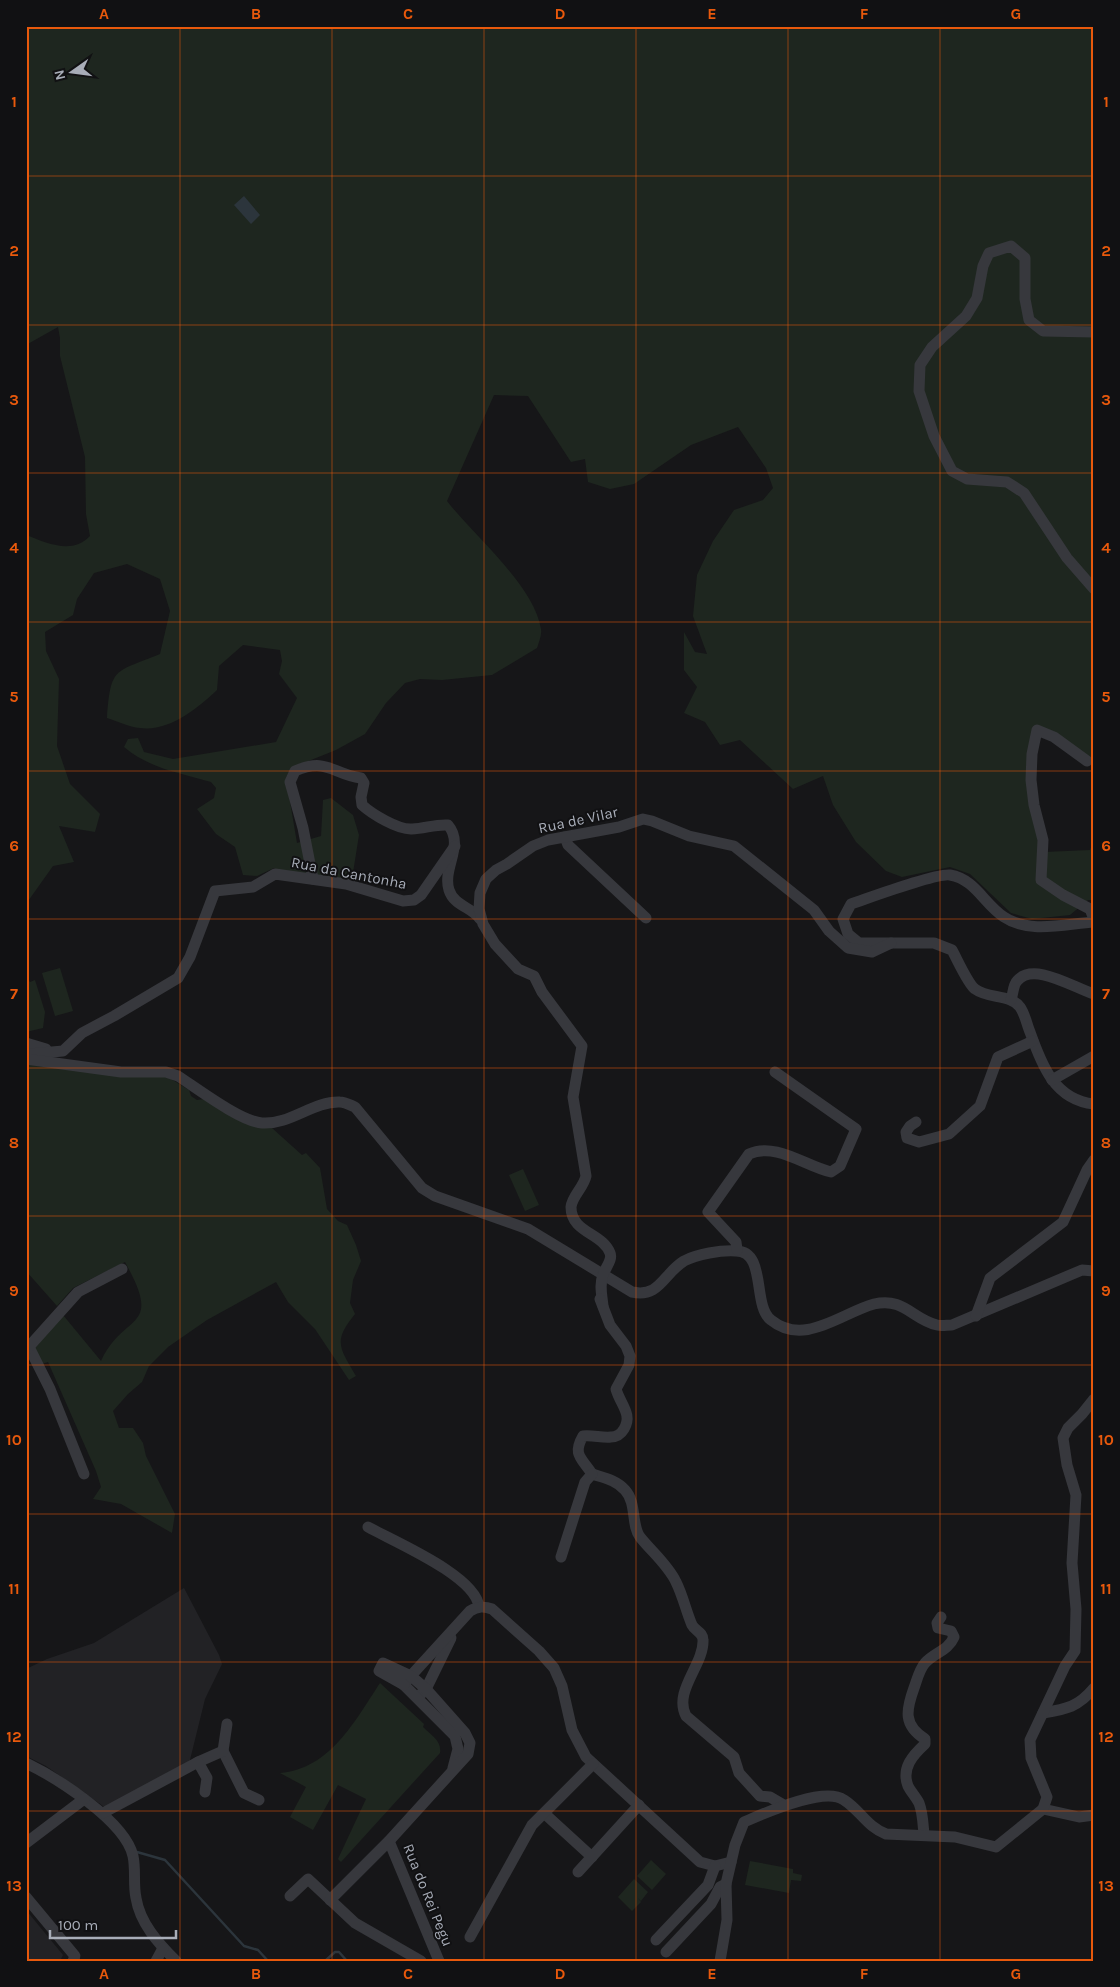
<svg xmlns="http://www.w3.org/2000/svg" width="1120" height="1987" font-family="Karla,sans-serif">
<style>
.built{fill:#222225}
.green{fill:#1e261f}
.water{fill:#2c353c}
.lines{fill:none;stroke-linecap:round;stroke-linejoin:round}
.stream{stroke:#2c353c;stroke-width:2.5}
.minor{stroke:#37383d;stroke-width:11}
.grid{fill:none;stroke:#e8590c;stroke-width:1;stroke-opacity:0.55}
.labels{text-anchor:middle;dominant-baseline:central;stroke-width:4;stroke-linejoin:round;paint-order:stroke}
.street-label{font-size:15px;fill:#a8adb8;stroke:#111113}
.neatline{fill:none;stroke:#e8590c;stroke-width:2}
.grid-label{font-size:16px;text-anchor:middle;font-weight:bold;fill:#e8590c}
</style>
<rect width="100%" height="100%" fill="#161618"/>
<g class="built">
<path d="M184 1588 219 1655 222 1664 205 1699 189 1764 111 1807 103 1806 46 1766 26 1756V1669L47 1659 94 1643Z"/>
<path d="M26 1910 63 1955 60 1961H26Z"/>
</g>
<g class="green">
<path d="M26 26H1094V766L1038 730 1032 754 1044 852 1090 850 1094 838V900H1088L1070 915 1032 919 1011 913 970 874 950 867 902 877 886 871 856 842 833 805 823 776 793 789 740 740 720 745 705 722 684 713 697 687 684 670V632L695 652 707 654 693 616 697 575 713 541 734 510 763 500 773 488 766 468 738 427 691 445 634 484 610 489 588 482 585 459 571 462 528 396 494 395 447 501C475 537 534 585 541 629 542 635 539 642 537 648L492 675 442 680 420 679 405 683 386 703 365 734 336 750 291 768 286 778 297 843 321 836 323 800 331 798 353 815 359 835 352 879H299L274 868 257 876 243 875 235 847 216 834 197 809 214 798 216 788 211 782C179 773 149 768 124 747L128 739 138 738 144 752 173 759 276 742 297 698 279 674 282 661 280 650 243 645 219 666 217 690C198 708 169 732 140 728 129 727 117 721 107 718 111 666 114 673 160 654L170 611 160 579 127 564 94 573 77 599 73 615 45 632 46 651 59 679 57 746 70 784 100 814 95 832 59 826 74 862 53 866 26 904V535C47 543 72 555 90 536L86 514 85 457 60 356V338L58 327 26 345Z"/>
<path d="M60 968 73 1011 55 1016 42 973Z"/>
<path d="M26 978 30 982 35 980 45 1012 43 1028 26 1032Z"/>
<path d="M26 1063 168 1077 189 1090 191 1096 197 1100 204 1099 272 1128 302 1155 306 1153 320 1168 327 1209 338 1221 347 1225 356 1245 361 1261 353 1280 350 1303 355 1314C333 1341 339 1347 356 1376L349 1380 315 1329 288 1302 276 1282 207 1320 168 1347 149 1366 142 1382 128 1394 113 1411 119 1428H133L143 1443 146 1456 175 1514 172 1533 121 1504 93 1499 101 1487 96 1471 48 1362 42 1364 35 1348 63 1315 101 1361C124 1311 164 1332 125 1262L73 1288 57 1306 26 1271Z"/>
<path d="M523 1169 539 1205 525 1211 509 1175Z"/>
<path d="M380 1683 424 1724 423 1727C431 1735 442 1741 440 1753L341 1862 338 1859 366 1799 338 1785 313 1830 290 1817 306 1787 280 1773C330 1769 355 1721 380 1683Z"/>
<path d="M651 1860 666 1874 652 1890 637 1876Z"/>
<path d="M750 1861 793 1869V1873L802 1875 801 1881 791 1880 789 1893 745 1885Z"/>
<path d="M634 1879 648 1892 641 1901 638 1898 641 1902 632 1911 618 1897Z"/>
</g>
<path class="water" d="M244 196 260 215 251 224 234 205Z"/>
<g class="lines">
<g class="stream">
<path d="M137 1852 165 1860 244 1946 258 1950 268 1961"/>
<path d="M325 1961 335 1952H339L347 1961"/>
</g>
<g class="minor">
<path d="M1094 332 1043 331 1029 320 1025 299V258L1011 246 989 253 983 266 977 298 966 316 932 347 920 365 919 391 934 436 952 471 967 479 1007 482 1024 493 1067 558 1094 589"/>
<path d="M1087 761 1054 737 1037 730 1032 754 1031 780 1034 805 1043 840 1041 880 1063 895 1090 909 1094 919"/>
<path d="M565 837 568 845 646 918"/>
<path d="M313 879 303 828 290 782 295 771C327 757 332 774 361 778L364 783 361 797 362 805C372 814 398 830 412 829 424 829 435 824 448 825 465 845 442 868 449 890 454 906 472 907 480 919"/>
<path d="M1094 922C1065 924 1029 934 1004 917 984 904 975 879 950 875 936 873 869 898 851 904L843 919 848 934 859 943H934L952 950C957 959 968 984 975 989 988 999 1010 994 1020 1007 1025 1014 1027 1025 1030 1032 1042 1066 1055 1100 1094 1104"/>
<path d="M1011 1000C1013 995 1013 985 1017 981 1033 961 1074 988 1094 994"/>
<path d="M26 1043 46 1049"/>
<path d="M26 1058 30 1054 63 1051 82 1033 114 1016 178 978 190 957 215 891 253 887 275 874 346 884 403 901 414 900 421 895 455 846"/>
<path d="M26 1059 121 1072H166L178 1076C198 1089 240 1121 262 1123 290 1125 313 1101 340 1102 345 1102 350 1105 355 1107L422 1188 435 1196 528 1229 632 1292C660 1298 663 1274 684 1261 697 1254 721 1250 736 1251 767 1251 752 1306 771 1320 804 1347 841 1313 874 1304 904 1297 912 1319 937 1325 941 1326 947 1325 952 1325L1082 1270 1094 1271"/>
<path d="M1052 1080 1094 1056"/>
<path d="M916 1122 910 1126 906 1132 907 1138 919 1142 949 1134 980 1106 998 1057 1033 1041"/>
<path d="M737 1250 736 1242 708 1212 749 1154C776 1142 805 1166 831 1172L840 1166 856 1129 775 1072"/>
<path d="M603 1306C602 1295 599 1285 603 1275 605 1268 613 1260 610 1253 603 1233 571 1233 571 1207 572 1196 584 1187 586 1176L573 1097 582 1046 542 992 534 976 518 969 495 944 483 924 479 909 480 893 486 879 496 870 507 864 533 846 548 840 619 827 643 819 652 821 689 836 734 846 814 910 829 931 848 948 872 952 891 943"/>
<path d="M976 1316 990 1278 1063 1222 1087 1170 1094 1160"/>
<path d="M30 1349 50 1389 84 1474"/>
<path d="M26 1350 78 1292 122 1269"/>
<path d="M592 1474C604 1478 616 1480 625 1490 637 1503 631 1525 640 1537 652 1552 668 1565 676 1582 683 1596 686 1611 692 1625 695 1631 703 1632 703 1640 704 1665 673 1691 686 1716L734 1757 739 1773 760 1796 770 1797 782 1804"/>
<path d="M592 1474C582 1458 572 1455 583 1436 593 1435 602 1438 611 1437 617 1437 621 1434 624 1429 633 1414 620 1404 616 1389L629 1365 630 1356 626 1346 610 1325 600 1299"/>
<path d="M368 1527C395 1542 476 1576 479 1607"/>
<path d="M561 1557 585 1482 592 1474"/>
<path d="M421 1694 426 1689 451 1638"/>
<path d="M1043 1713C1067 1709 1078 1707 1094 1688"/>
<path d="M223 1751 244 1793 259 1800"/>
<path d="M198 1762 223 1751 227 1724"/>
<path d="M26 1763C57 1778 125 1821 133 1856 136 1870 133 1884 136 1898 140 1923 158 1943 176 1961"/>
<path d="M453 1768 458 1749 455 1736 404 1685 408 1679 470 1611C478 1606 484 1606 492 1609L539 1651 554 1668 562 1686 572 1730 586 1757 700 1862 715 1866 731 1862"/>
<path d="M1043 1809 1079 1817 1094 1815"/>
<path d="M103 1813 198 1762 207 1778 205 1792"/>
<path d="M545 1814 592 1857"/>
<path d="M924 1835C923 1825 923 1813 919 1803 916 1797 911 1792 908 1786 901 1768 913 1755 925 1744V1739C903 1725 906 1710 914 1688 917 1680 919 1670 925 1663 935 1652 948 1651 954 1637L951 1631 938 1628 937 1623 941 1617"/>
<path d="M389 1841 439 1961"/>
<path d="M26 1843 84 1799"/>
<path d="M578 1872 639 1805"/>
<path d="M290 1896 308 1879 355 1923 421 1961"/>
<path d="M26 1897 75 1956 73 1961"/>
<path d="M330 1900 389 1841 468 1754 470 1743 465 1733 426 1689 411 1676 383 1663 379 1671 404 1685"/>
<path d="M470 1937 532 1825 593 1764"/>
<path d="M656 1940 708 1885 715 1866"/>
<path d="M666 1952 711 1904 720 1887 726 1884"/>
<path d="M156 1961 163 1948"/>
<path d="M720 1961 727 1920 726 1884 735 1845 744 1822C765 1813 824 1786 844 1800 860 1810 867 1827 886 1834L955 1837 996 1847 1043 1809 1047 1797 1031 1758 1030 1740 1065 1666 1075 1651 1076 1609 1072 1563 1076 1495 1067 1465 1063 1438 1068 1428 1082 1414 1094 1399"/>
</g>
</g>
<path class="grid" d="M180 26V1961M332 26V1961M484 26V1961M636 26V1961M788 26V1961M940 26V1961M26 176H1094M26 325H1094M26 473H1094M26 622H1094M26 771H1094M26 919H1094M26 1068H1094M26 1216H1094M26 1365H1094M26 1514H1094M26 1662H1094M26 1811H1094"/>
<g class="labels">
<g class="street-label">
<text transform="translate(578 820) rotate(-12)">Rua de Vilar</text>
<text transform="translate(349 873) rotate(11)">Rua da Cantonha</text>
<text transform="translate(428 1895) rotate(68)">Rua do Rei Pegu</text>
</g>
</g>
<rect width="1120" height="1987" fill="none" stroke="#111113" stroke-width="55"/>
<g transform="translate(72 72) rotate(256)" stroke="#111113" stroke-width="4" paint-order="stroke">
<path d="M0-4L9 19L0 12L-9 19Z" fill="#a8adb8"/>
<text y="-8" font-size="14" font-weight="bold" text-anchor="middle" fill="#a8adb8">N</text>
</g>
<path d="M50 1930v8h126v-8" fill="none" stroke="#a8adb8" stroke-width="2.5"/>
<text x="58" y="1930" font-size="15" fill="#a8adb8" stroke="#111113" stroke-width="4" paint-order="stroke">100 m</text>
<rect x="28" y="28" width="1064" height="1932" class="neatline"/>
<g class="grid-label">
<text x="104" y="19">A</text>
<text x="256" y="19">B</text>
<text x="408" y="19">C</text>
<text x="560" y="19">D</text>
<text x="712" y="19">E</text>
<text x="864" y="19">F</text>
<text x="1016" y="19">G</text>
<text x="14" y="107">1</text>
<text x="1106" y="107">1</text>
<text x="14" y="256">2</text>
<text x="1106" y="256">2</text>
<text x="14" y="405">3</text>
<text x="1106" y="405">3</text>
<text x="14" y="553">4</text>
<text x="1106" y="553">4</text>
<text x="14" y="702">5</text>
<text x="1106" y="702">5</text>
<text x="14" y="851">6</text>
<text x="1106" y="851">6</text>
<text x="14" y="999">7</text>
<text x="1106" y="999">7</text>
<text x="14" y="1148">8</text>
<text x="1106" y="1148">8</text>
<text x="14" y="1296">9</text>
<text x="1106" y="1296">9</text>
<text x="14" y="1445">10</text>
<text x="1106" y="1445">10</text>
<text x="14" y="1594">11</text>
<text x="1106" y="1594">11</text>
<text x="14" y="1742">12</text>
<text x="1106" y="1742">12</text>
<text x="14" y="1891">13</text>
<text x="1106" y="1891">13</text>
<text x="104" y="1979">A</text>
<text x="256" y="1979">B</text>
<text x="408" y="1979">C</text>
<text x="560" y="1979">D</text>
<text x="712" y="1979">E</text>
<text x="864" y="1979">F</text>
<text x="1016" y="1979">G</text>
</g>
</svg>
